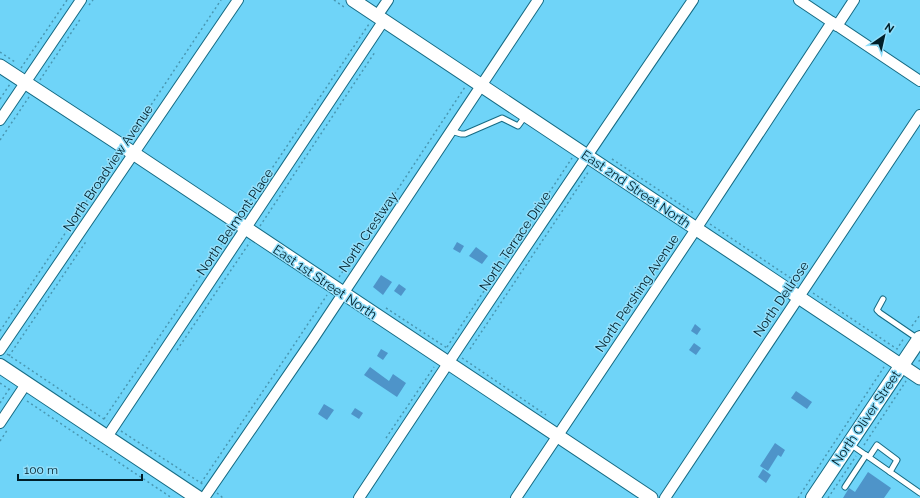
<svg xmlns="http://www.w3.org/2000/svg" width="920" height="498" font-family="Raleway,sans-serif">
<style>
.building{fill:#4e94c9}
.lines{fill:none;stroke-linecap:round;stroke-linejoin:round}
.service-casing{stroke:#166b84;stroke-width:7}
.minor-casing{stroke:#166b84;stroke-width:12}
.tertiary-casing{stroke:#166b84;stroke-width:15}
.secondary-casing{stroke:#166b84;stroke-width:16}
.path{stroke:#4997b2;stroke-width:1.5;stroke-dasharray:2 3;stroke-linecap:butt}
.service{stroke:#fff;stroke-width:5}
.minor{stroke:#fff;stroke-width:10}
.tertiary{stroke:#fff;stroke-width:13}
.secondary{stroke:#fff;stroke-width:14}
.labels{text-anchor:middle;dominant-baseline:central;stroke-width:3;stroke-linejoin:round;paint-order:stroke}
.street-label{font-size:13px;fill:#001f29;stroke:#92dffb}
</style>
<rect width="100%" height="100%" fill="#6fd4f8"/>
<g class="building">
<path d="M457 242 464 246 460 253 453 249Z"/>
<path d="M476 247 488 256 482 264 469 256Z"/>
<path d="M381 275 392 282 383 295 373 287Z"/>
<path d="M399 284 406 289 401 296 394 291Z"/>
<path d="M695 324 701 329 697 335 691 331Z"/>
<path d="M694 343 701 348 696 355 689 350Z"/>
<path d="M381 349 388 353 383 360 377 356Z"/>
<path d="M370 367 389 381 393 374 406 383 397 397 364 375Z"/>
<path d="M796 391 812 402 807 409 791 398Z"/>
<path d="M324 404 334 410 327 420 318 414Z"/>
<path d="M355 408 363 413 359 419 351 414Z"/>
<path d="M775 443 785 450 781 457 778 455 768 471 760 466Z"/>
<path d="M763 469 771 475 766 483 758 477Z"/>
<path d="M868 472 891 488 884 498H843L849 488 855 492Z"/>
</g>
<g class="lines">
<g class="service-casing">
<g id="service">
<path d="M451 131 461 134H465L502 118 518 126 526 115"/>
<path d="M883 299 877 310 880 313 918 339"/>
<path d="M850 444 920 493"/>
<path d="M869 457 877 445 897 460 890 472"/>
<path d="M845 487 866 455"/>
</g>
</g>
<g class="minor-casing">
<g id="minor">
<path d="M799 0 920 81"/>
<path d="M377 16 388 0"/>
<path d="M837 26 854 0"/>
<path d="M0 120 81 0"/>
<path d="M0 350 238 0"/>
<path d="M0 423 26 384"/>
<path d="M107 437 384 20"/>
<path d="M204 498 313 339 538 0"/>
<path d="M359 498C469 331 580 165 693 0"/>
<path d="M516 498 696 229 832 22"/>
<path d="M665 498 920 115"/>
</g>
</g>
<g class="tertiary-casing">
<g id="tertiary">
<path d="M353 0 920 378"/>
<path d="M0 66 133 153 651 498"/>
</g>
</g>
<g class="secondary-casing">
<g id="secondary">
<path d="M0 366 198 498"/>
<path d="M813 498 920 338"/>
</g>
</g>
<g class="path">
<path d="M334 0 344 7"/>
<path d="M89 5 93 0"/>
<path d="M0 52 15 62"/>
<path d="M21 68 67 0"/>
<path d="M40 80 81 18"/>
<path d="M0 99 10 84"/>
<path d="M129 138 221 0"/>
<path d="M0 140 29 97"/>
<path d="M612 159 695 214"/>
<path d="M242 213 369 24"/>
<path d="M710 224 798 283"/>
<path d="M260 226 375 52"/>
<path d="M339 277 392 198 465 87"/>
<path d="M813 293 897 349 904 338"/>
<path d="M386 308 447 348"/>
<path d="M912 326 920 315"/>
<path d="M0 331 118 154"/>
<path d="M447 347 572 158"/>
<path d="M470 349 589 171"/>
<path d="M177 350 250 242"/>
<path d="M7 354 107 421"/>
<path d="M9 356 87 240"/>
<path d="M462 358 546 415"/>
<path d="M920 360 918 362 920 363"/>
<path d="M0 383 12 391"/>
<path d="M27 401 172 498"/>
<path d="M0 403 9 389"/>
<path d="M104 419 231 230"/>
<path d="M121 431 204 485"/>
<path d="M386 438 434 367"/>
<path d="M0 441 8 429"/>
<path d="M864 445 906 381"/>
<path d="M201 483 294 345 327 295"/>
<path d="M217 493 223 498"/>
<path d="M798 498 884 367"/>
<path d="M828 498 856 456"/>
</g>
<use href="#service" class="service"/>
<use href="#minor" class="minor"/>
<use href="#tertiary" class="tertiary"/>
<use href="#secondary" class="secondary"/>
</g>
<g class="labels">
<g class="street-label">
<text transform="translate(108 168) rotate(-56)">North Broadview Avenue</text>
<text transform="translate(636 189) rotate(34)">East 2nd Street North</text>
<text transform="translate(235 222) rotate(-56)">North Belmont Place</text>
<text transform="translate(368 232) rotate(-56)">North Crestway</text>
<text transform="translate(515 241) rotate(-56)">North Terrace Drive</text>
<text transform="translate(325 282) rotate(34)">East 1st Street North</text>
<text transform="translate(637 293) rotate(-56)">North Pershing Avenue</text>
<text transform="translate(781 299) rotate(-56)">North Dellrose</text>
<text transform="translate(866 418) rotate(-56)">North Oliver Street</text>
</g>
</g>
<g transform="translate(884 36) rotate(34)" stroke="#92dffb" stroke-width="3" paint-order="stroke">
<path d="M0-3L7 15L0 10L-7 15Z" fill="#001f29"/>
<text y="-6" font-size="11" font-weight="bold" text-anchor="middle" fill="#001f29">N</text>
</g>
<path d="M18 474v6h124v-6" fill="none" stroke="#001f29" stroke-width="2"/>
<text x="24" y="474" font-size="12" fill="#001f29" stroke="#92dffb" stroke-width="3" paint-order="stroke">100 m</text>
</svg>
